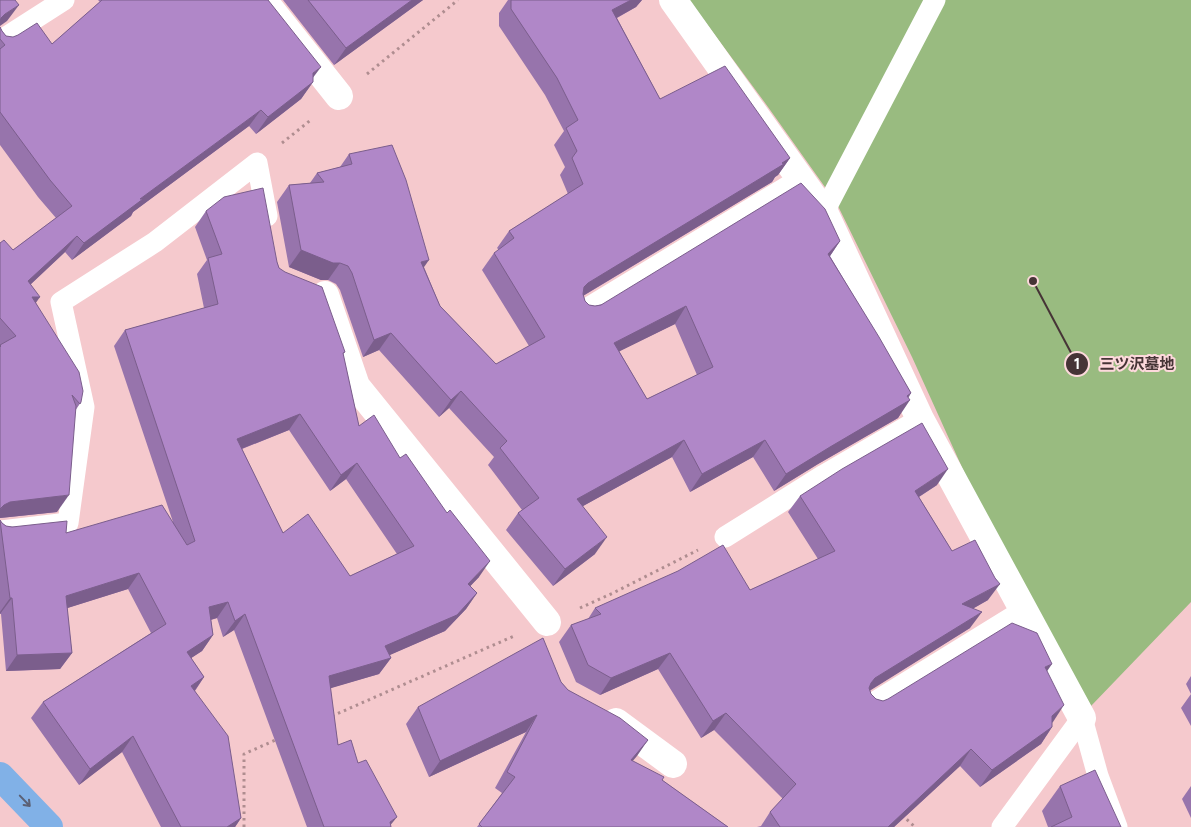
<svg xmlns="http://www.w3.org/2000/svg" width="1191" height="827" font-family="Figtree,'Noto Sans JP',sans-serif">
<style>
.green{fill:#99bb80}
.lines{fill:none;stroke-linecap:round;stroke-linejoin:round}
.path{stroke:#af8d90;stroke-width:3;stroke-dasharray:2.5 4;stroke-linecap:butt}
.lane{stroke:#fff;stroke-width:21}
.street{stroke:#fff;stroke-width:28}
.highway{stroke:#81b1e7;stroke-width:28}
.wall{fill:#9774ac;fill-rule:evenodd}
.shaded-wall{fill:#7b5e8c}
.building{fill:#b087c8;stroke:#7b5e8c;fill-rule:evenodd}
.oneway{stroke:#5b6074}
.leader{fill:none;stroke:#463436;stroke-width:2}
.callout-dot{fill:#463436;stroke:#fdd9dc;stroke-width:2}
.mark-label{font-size:15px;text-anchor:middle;font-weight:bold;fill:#fff}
.callout-label{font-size:15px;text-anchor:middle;font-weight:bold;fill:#463436;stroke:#fdd9dc;stroke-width:4;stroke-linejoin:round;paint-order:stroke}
</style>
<rect width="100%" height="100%" fill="#f5c9cd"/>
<path class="green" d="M689 0H1191V602L1091 706 985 518 912 357 837 204 768 107Z"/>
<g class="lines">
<g class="path">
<path d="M367 74 458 0"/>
<path d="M282 143 312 119"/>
<path d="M580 608 613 593 698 550"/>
<path d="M332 716 514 636"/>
<path d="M902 815 915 827"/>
<path d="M244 827V754L278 739"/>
</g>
<g class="lane">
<path d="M0 41 64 0"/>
<path d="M824 212 935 0"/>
<path d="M583 311 800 179"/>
<path d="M0 531 68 523 84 407 61 302 155 242 257 163 267 216"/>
<path d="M725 537 824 475 920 419"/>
<path d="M870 705 1024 610"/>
<path d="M1082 718 1098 776 1117 827"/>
<path d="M1002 827 1082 718"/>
</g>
<g class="street">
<path d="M263 0 339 96"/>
<path d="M673 0 824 212 920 419 1082 718"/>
<path d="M325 295 356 386 547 622"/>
<path d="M616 722 673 764"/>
</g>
<path class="highway" d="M0 776 49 827"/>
</g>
<g class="wall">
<path d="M98 0H268L313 78V82L301 99 256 134 249 126 133 212 131 216 72 260 65 252 30 285 36 303 81 402 75 411 57 512 0 518V243L13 250 56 218 38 197 0 145V27L2 31 6 36 52 44 100 2Z"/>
<path d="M283 0H423L334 65Z"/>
<path d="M508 0H642L636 7 617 18 660 99 790 158 778 175 775 177 772 182 583 296 585 301 589 305 595 306 840 241 830 256 911 393 898 418 818 464 774 491 753 457 690 492 672 457 583 506 595 554 553 586 506 530 518 513 522 510 488 465 494 457 449 408 439 417 379 350 363 357 340 290 336 284 328 280H321L289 267 277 202 289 185 310 183 317 173 340 167 349 154 424 267 440 306 496 364 529 346 482 270 494 253 499 250 497 248 509 231 568 194 560 175 565 167 554 145 564 131 545 95 499 26V13ZM675 324 697 375 647 399 619 351Z"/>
<path d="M206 211 277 262 279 268 345 352 343 354 359 426 400 458 479 577 470 586 477 593 466 609 445 631 389 655 391 658 379 674 330 688 338 745 358 763 391 827H307L234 630 223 637 217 618 211 620 213 635 202 651 191 658 204 677 195 691 241 818 235 827H161L122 752 79 785 31 718 43 702 151 633 128 589 67 608 72 653 60 669 6 671 1 614H0V520L2 523 6 526 66 533 173 522 114 346 125 330 204 308 197 274 207 260 195 227ZM289 430 330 491 346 479 397 554 350 576 283 533 242 449Z"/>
<path d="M937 485 919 497 952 551 988 600 974 608 970 628 870 690 871 694 876 699 883 701 1047 671 1052 727 1041 744 980 787 960 766 894 827H757L761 826 770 812 783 799 714 730 701 738 658 669 600 695 576 682 559 642 571 625 588 619 595 608 750 590 818 559 788 512 800 496Z"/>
<path d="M1191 676V726L1181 708 1191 694 1186 684Z"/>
<path d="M561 682 568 690 648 740 632 761 662 780 728 827H477L502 793 495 788 526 732 429 777 406 724 418 707Z"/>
<path d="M1060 786 1121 827H1048L1042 811Z"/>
<path d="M1191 786V818L1182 799Z"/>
</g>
<g class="shaded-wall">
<path d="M412 0H423L334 65 346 48Z"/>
<path d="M631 0H642L636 7 600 27 612 10Z"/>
<path d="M19 5 7 21 0 26V19L5 14Z"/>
<path d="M321 67 309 83 313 73Z"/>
<path d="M313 82 301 99 256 134 268 117Z"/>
<path d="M261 110 249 126 133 212 131 216 72 260 84 243 140 199Z"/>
<path d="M790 158 778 175 775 177 772 182 576 300 584 287 588 283Z"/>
<path d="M77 236 65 252 16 298 28 281Z"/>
<path d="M840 241 828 259V254Z"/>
<path d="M301 250 340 263 328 280H321L289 267Z"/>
<path d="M429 260 417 277 421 262Z"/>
<path d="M32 297H40L28 314Z"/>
<path d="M686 306 675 324 602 360 614 343Z"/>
<path d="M391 333 379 350 363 357 374 340Z"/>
<path d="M461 391 449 408 439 417 451 400Z"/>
<path d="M911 393 903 404 910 400 898 418 818 464 774 491 786 474Z"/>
<path d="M300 414 289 430 226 455 237 439Z"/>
<path d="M684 440 672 457 565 516 577 499Z"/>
<path d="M765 440 753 457 690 492 702 474Z"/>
<path d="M357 463 346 479 330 491 341 475Z"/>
<path d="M948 469 937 485 903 507 915 491Z"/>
<path d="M69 495 57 512 0 518V510L4 505 10 502Z"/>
<path d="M607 537 595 554 553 586 565 569Z"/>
<path d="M490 561 479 577 457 600 468 584Z"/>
<path d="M139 573 128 589 55 612 66 596Z"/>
<path d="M1000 584 988 600 951 621 962 604Z"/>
<path d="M477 593 466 609 445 631 374 662 385 646Z"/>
<path d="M10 598H12L0 614V612Z"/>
<path d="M228 602 217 618 198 623 209 607Z"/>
<path d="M982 612 970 628 863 695 871 683 875 678Z"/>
<path d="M245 614 234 630 223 637 235 621Z"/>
<path d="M213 635 202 651 176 668 187 652Z"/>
<path d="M72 653 60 669 6 671 17 655Z"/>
<path d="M670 653 658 669 600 695 611 678Z"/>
<path d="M391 658 379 674 318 692 329 676Z"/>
<path d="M1052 664 1041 680 1045 667Z"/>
<path d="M204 677 193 693 191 686Z"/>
<path d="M1064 705 1053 722 1040 732 1052 716Z"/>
<path d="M726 713 714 730 701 738 713 721Z"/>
<path d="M537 715 526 732 429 777 440 761Z"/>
<path d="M1052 727 1041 744 980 787 992 770Z"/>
<path d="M133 736 122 752 79 785 90 769Z"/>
<path d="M648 740 637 756 619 777 631 760Z"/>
<path d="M971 749 960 766 894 827H888Z"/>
<path d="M397 817 389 827 390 822Z"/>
<path d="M241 818 235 827H227Z"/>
</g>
<g class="building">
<path d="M0 0H15L19 5 5 14 1 18 0 22Z"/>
<path d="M102 0H268L321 67 313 73V82L268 117 261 110 140 199H143L84 243 77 236 28 281 40 297H32L79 372 83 391 81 402 80 404 72 395 76 406 69 495 10 502 4 505 0 509V511V347L1 346 0 345 16 336 0 318V243L4 240 13 250 72 206 50 180 0 112V49L5 45 0 39V27L2 31 6 36 13 37 18 35 37 23 52 44Z"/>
<path d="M308 0H412L346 48Z"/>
<path d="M511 0H631L612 10 660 99 725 66 790 158 782 163 784 164 588 283 584 287 583 294 585 301 589 305 595 306 601 305 801 183 825 209 840 241 828 254 879 337 911 393 907 396 910 400 830 447 786 474 765 440 702 474 684 440 577 499 607 537 565 569 518 513 539 498 500 448 507 441 461 391 451 400 391 333 374 340 352 273 348 266 340 263H333L301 250 289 185 324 182 317 173 352 164 349 154 392 145 406 180 429 260 421 262 440 306 496 364 545 337 494 253 514 238 509 231 583 184 572 158 577 151 566 128 578 120 557 78 511 9ZM686 306 713 367 647 399 614 343Z"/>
<path d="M263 188 277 262 279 268 285 272 322 287 345 352 343 353 359 426 374 415 400 458 406 454 447 513 450 510 490 561 468 584 477 593 457 615 385 646 391 658 329 676 338 745 351 740 358 763 366 760 397 817 390 822 391 827H324L245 614 235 621 228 602 209 607 213 635 187 652 204 677 191 686 228 736 241 818 227 827H181L133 736 90 769 43 702 166 624 139 573 66 596 72 653 17 655 12 598H10L0 520 2 523 6 526 12 527 67 521 66 533 162 505 187 545 195 541 125 330 218 304 208 258 222 254 206 211 224 197ZM300 414 341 475 357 463 414 546 350 576 308 514 283 533 237 439Z"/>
<path d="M922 423 948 469 915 491 952 551 975 540 995 578 1000 584 962 604 982 612 875 678 871 683 869 688 871 694 876 699 883 701 888 699 1012 623 1037 633 1052 664 1045 667 1064 705 1052 716V727L992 770 971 749 888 827H780L770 812 796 784 726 713 713 721 670 653 611 678 588 665 571 625 601 614 595 608 678 571 723 545 750 590 835 551 800 496 842 469Z"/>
<path d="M543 638 561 682 568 690 620 718 648 740 631 760 664 777 662 780 728 827H482L479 824 515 777 507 772 537 715 440 761 418 707Z"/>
<path d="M1095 770 1121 827H1051L1072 817 1060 786Z"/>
</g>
<defs><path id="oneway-shaft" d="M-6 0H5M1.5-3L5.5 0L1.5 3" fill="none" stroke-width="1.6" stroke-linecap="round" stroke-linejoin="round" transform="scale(1.25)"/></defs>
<use class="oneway" href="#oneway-shaft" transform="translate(25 801) rotate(46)"/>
<path class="leader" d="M1033 281L1077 364"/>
<g class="callout-dot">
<circle cx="1033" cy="281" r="5"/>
<circle cx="1077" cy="364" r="12"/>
</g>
<g class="mark-label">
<text x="1077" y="369">1</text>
</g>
<g class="callout-label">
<text x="1137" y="369">三ツ沢墓地</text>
</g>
</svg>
